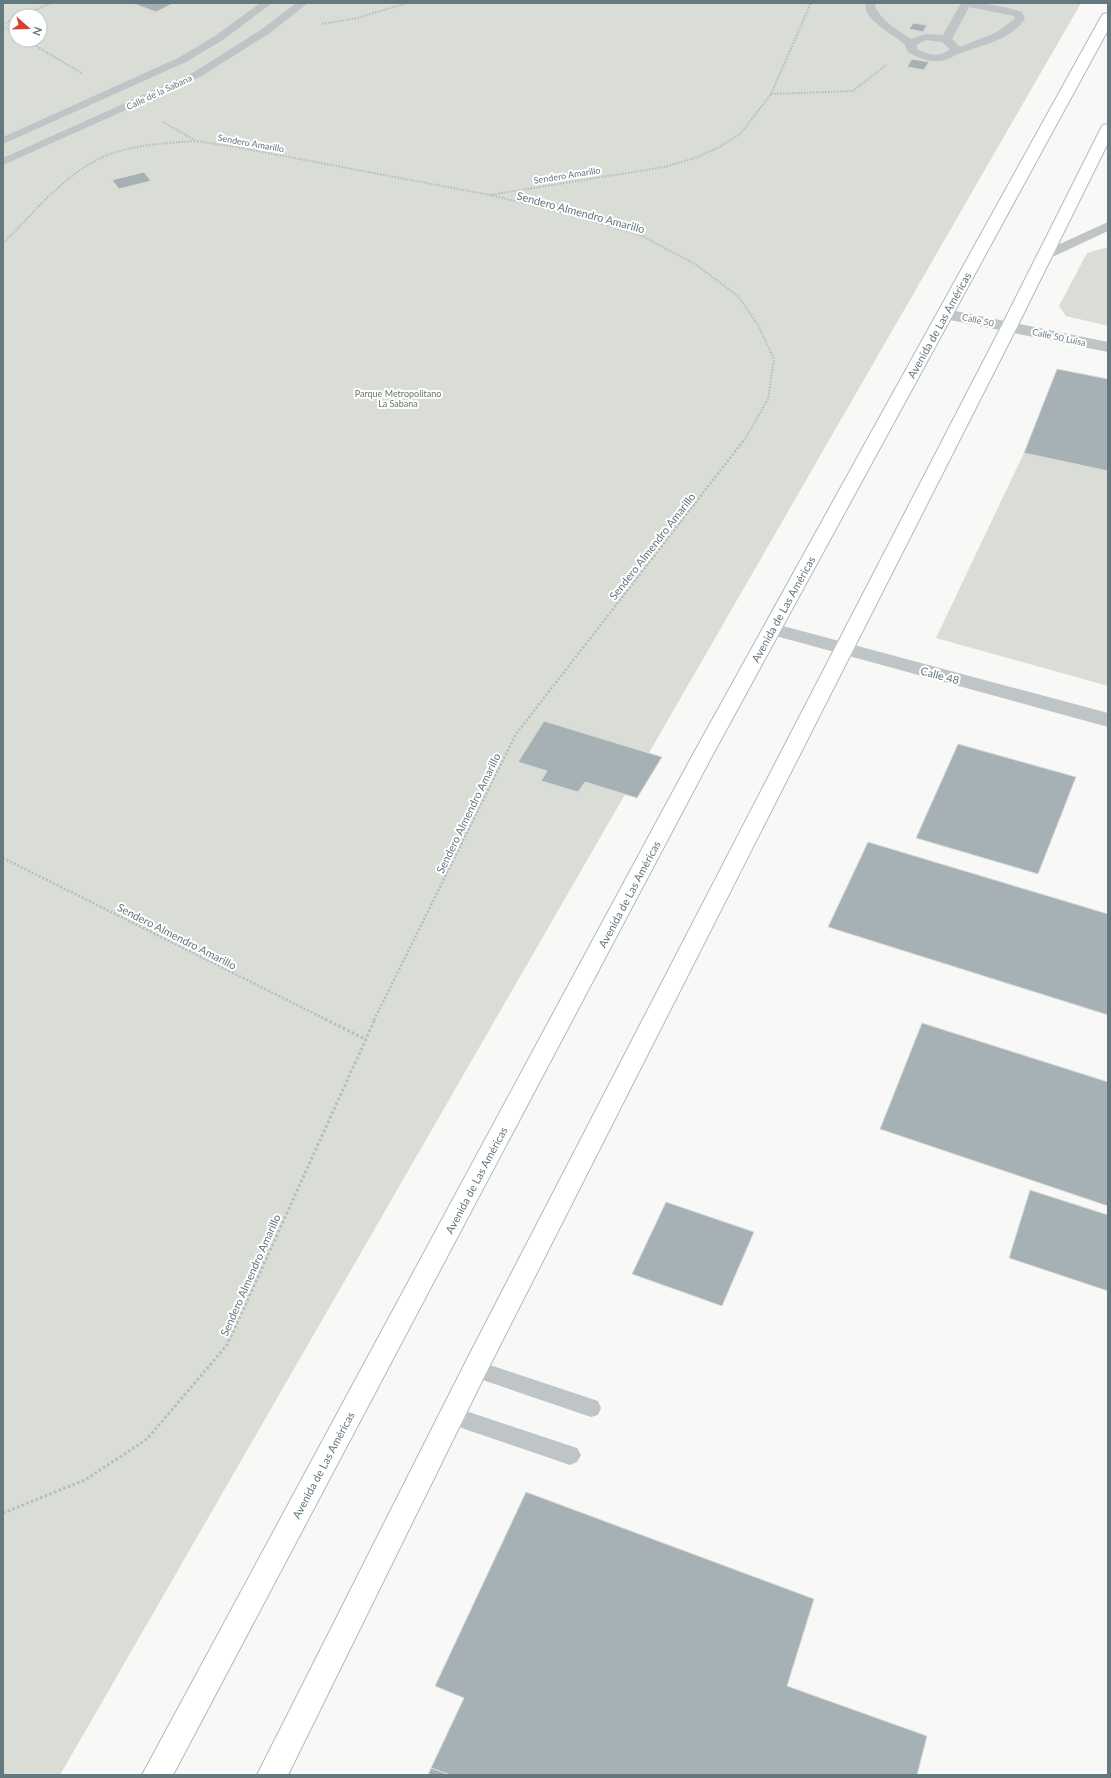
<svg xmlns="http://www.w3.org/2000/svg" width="1111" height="1778" font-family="Lato,sans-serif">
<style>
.green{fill:#d9ddd5;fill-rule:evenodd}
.building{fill:#a6b1b5;stroke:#dadad8}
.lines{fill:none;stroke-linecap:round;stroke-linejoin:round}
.secondary-casing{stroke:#b2b9bc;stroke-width:2}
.path-far2{stroke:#b8bcbe;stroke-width:2;stroke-dasharray:1.5 1.5;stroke-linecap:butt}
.path-far1{stroke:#b8bcbe;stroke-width:2.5;stroke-dasharray:2 2;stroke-linecap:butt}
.path{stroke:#b8bcbe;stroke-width:3;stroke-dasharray:2.5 2.5;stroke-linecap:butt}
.service{fill:#bfc5c7;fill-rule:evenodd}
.minor{fill:#bfc5c7;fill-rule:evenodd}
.secondary{fill:#fff;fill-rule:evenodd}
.labels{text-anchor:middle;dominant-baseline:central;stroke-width:4;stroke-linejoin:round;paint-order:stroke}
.far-street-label{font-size:9px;fill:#64787f;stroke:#fff}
.far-park-label{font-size:9px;fill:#6a7863;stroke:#fff}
.street-label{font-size:11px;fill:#64787f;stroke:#fff}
</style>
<rect width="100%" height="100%" fill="#f8f8f6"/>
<g class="green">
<path d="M3 3H1081L60 1775H3ZM16 16H40V40H16Z"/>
<path d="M1108 247V326L1066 316 1059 306 1087 253Z"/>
<path d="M1024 453 1108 471V686L936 638Z"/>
</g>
<g class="building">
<path d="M132 3H174L156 12Z"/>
<path d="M913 23 927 25 923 32 909 29Z"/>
<path d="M912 59 929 62 924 70 907 67Z"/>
<path d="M144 172 151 181 119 189 112 180Z"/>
<path d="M1057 369 1108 379V471L1024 453Z"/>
<path d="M544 721 662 757 637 798 585 782 578 792 541 781 547 771 518 762Z"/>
<path d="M958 744 1076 777 1038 874 916 838Z"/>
<path d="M868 842 1108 914V1015L828 927Z"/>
<path d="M922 1023 1108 1082V1206L880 1129Z"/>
<path d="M1030 1190 1108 1215V1291L1009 1258Z"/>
<path d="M666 1202 754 1232 722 1306 632 1274Z"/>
<path d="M526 1492 814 1599 787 1686 927 1736 917 1775H450L431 1768 464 1698 435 1686Z"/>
<path d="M431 1768 450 1775H428Z"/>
</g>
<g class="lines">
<g class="secondary-casing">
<g id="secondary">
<path d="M1108 13V30L711 758 173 1775H142L691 758 1101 17 1103 14Z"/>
<path d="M1108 124V143L1017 327 484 1377 288 1775H257L466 1361 1001 327 1101 128 1103 125Z"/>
</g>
</g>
<g class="path-far2">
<path d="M21 16 51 3"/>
<path d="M3 24 16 18"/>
<path d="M322 24 357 18 407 3"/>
<path d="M3 26 16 34"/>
<path d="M26 40 83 74"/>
<path d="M771 94 853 91 886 65"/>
<path d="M163 122 196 141 236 147 490 195 664 167 695 158 721 146 741 133 771 94 811 3"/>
<path d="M490 195 568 214 640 235 695 264 738 296 758 325 774 359 768 399 744 441"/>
<path d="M3 243C37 210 69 167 116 152 142 144 169 143 195 141"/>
</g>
<g class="path-far1">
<path d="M3 858 327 1020"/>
<path d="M374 1020 516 734 744 440"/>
</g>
<g class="path">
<path d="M325 1019 365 1039"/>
<path d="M3 1513 85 1480 147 1439 227 1345 375 1019"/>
</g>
<g class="service">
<path d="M260 3H272L223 40 186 62 3 144V137L178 58 215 36Z"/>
<path d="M296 3H308L270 33 202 76 3 165V158L194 72 262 29Z"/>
<path d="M866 3H876L875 6C882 22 898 30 911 39L925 34 943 35 961 3C982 3 1002 5 1022 12L1025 19C1009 41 981 45 958 54 952 57 947 60 941 61 930 62 917 58 908 52 906 49 906 46 904 44 894 35 861 19 866 3ZM969 7 1014 16 1015 19 995 33 960 47 952 39ZM926 40 942 42 950 49C941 58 927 55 917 49V45Z"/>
<path d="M1108 222V231L1048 259H1040L1038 256 1040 253Z"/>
<path d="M475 1360 598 1401 601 1408 598 1415 591 1417 468 1375 465 1369 468 1363Z"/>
<path d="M451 1406 577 1448 581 1455 577 1462 570 1465 444 1422 441 1415 444 1408Z"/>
</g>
<g class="minor">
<path d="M946 309 1108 342V352L940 318 938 314 940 310Z"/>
<path d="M772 623 1108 713V727L765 633 762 629 765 625Z"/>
</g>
<use href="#secondary" class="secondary"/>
</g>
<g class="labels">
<g class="far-street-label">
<text transform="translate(159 92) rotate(-25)">Calle de la Sabana</text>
<text transform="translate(251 143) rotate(10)">Sendero Amarillo</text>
<text transform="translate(567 175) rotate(-9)">Sendero Amarillo</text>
<text transform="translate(978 320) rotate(12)">Calle 50</text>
<text transform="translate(1059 337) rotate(12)">Calle 50 Luisa</text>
</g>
<g class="far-park-label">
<text x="398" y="393">Parque Metropolitano<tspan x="398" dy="10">La Sabana</tspan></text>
</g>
<g class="street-label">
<text transform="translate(581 212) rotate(15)">Sendero Almendro Amarillo</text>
<text transform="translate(939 325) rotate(-61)">Avenida de Las Américas</text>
<text transform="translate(652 546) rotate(-52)">Sendero Almendro Amarillo</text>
<text transform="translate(783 609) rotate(-61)">Avenida de Las Américas</text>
<text transform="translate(940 675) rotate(15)">Calle 48</text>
<text transform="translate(468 813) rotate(-64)">Sendero Almendro Amarillo</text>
<text transform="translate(629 894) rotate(-62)">Avenida de Las Américas</text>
<text transform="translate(177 936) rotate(27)">Sendero Almendro Amarillo</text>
<text transform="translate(476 1180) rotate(-62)">Avenida de Las Américas</text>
<text transform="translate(250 1275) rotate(-66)">Sendero Almendro Amarillo</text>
<text transform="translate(323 1465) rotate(-62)">Avenida de Las Américas</text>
</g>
</g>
<rect width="1111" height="1778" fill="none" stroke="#64787f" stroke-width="8"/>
<g transform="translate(28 28) rotate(110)"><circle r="19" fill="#ffffff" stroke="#c1c9cc"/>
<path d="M0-3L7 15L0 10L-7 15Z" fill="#dc3f32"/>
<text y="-6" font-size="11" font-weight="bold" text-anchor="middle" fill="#64787f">N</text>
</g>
</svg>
